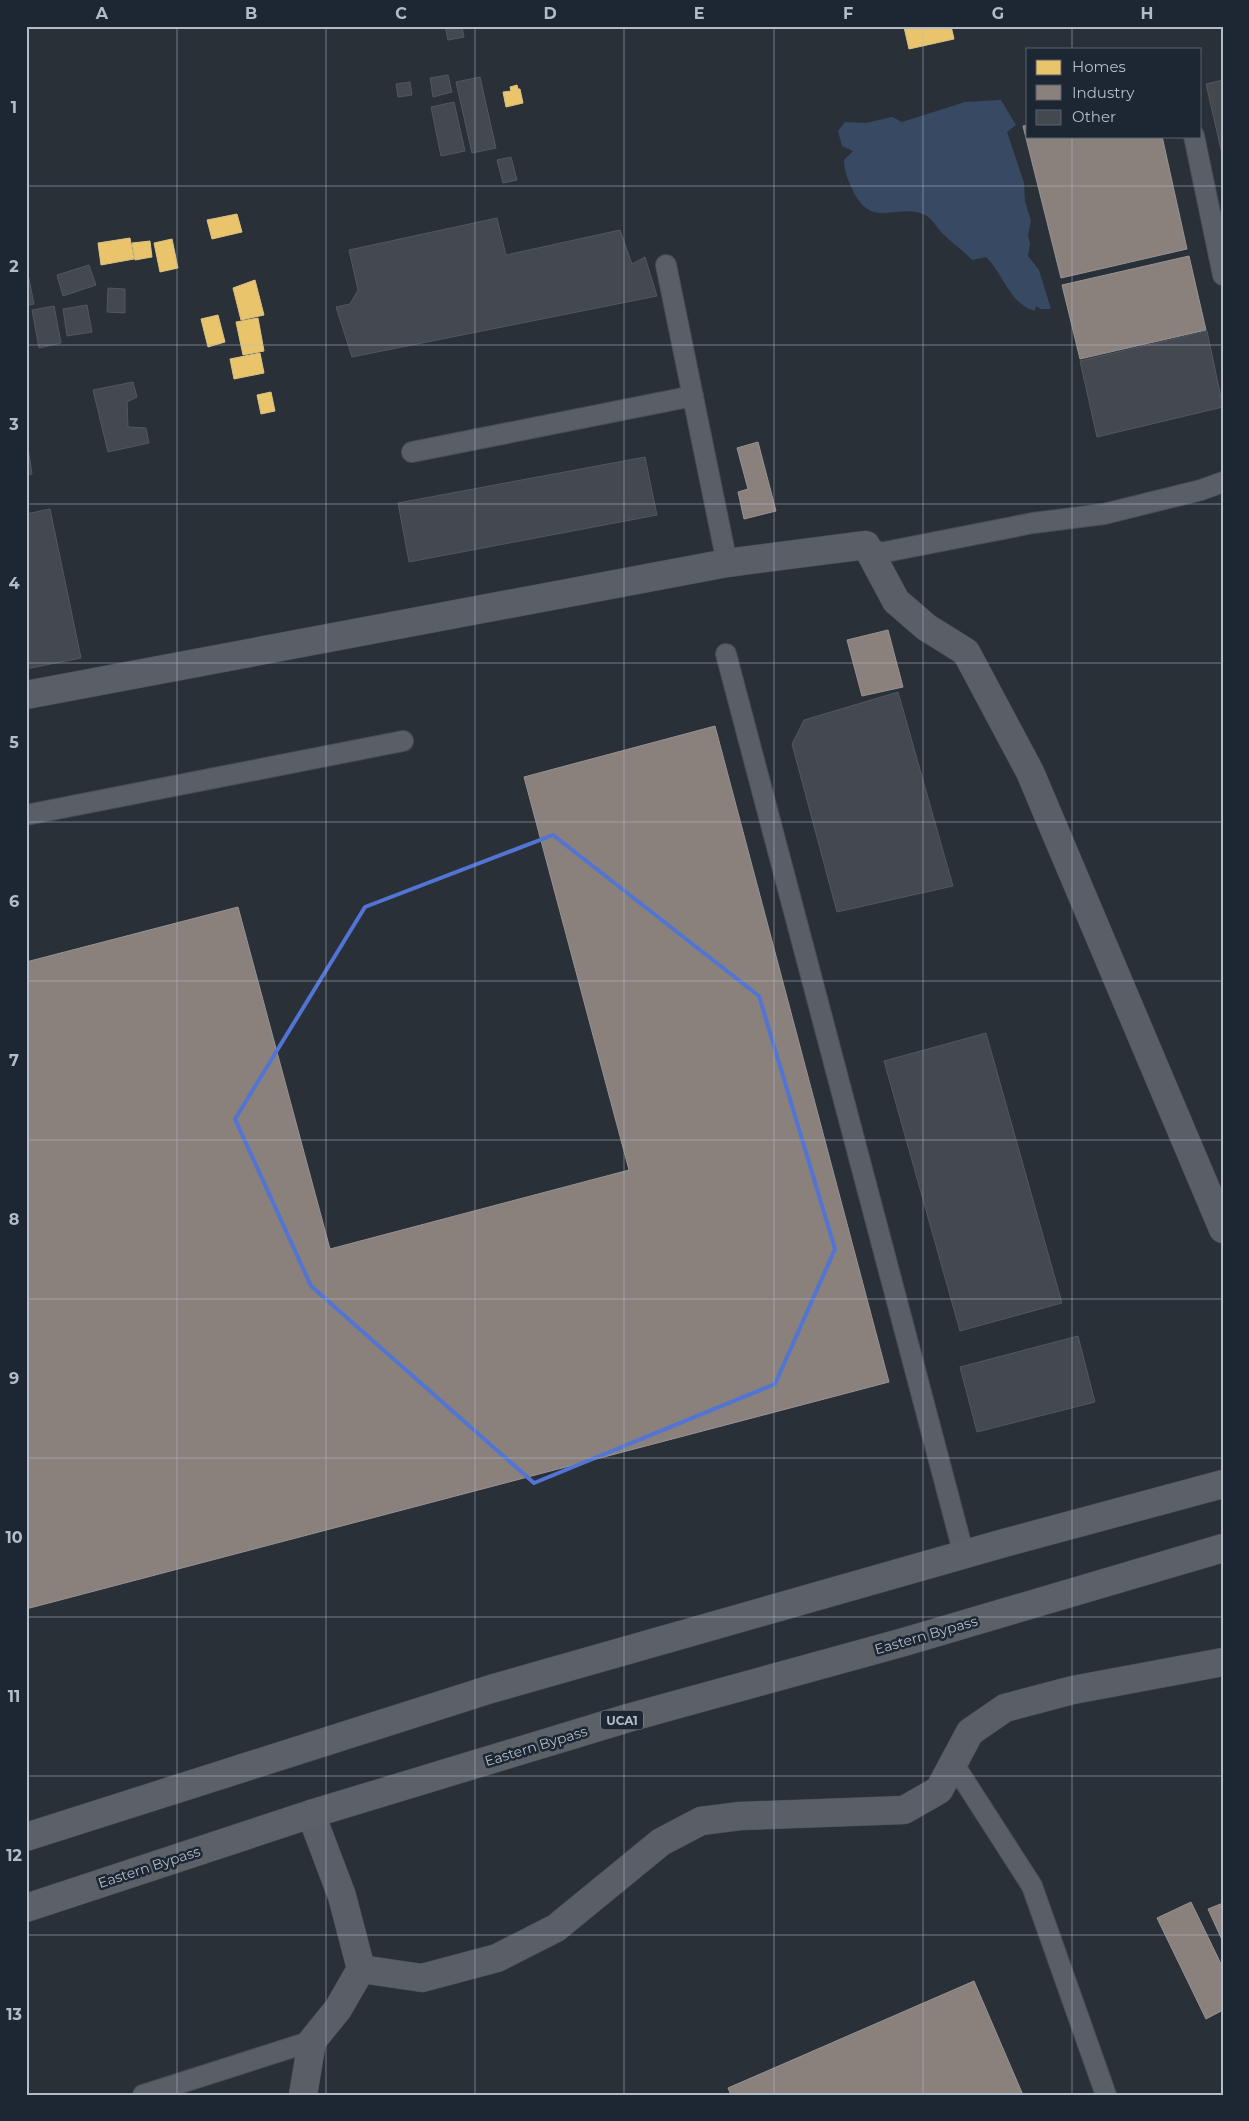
<svg xmlns="http://www.w3.org/2000/svg" width="1249" height="2121" font-family="Montserrat,sans-serif">
<style>
.water{fill:#384963}
.homes{fill:#e9c46a;stroke:#d9c286}
.industry{fill:#8a817c;stroke:#979393}
.building{fill:#444950;stroke:#52575f}
.lines{fill:none;stroke-linecap:round;stroke-linejoin:round}
.lane-casing{stroke:#484c53;stroke-width:22}
.street-casing{stroke:#484c53;stroke-width:29}
.primary-casing{stroke:#484c55;stroke-width:29}
.lane{stroke:#5a5e66;stroke-width:20}
.street{stroke:#5a5e66;stroke-width:28}
.primary{stroke:#5c6168;stroke-width:28}
.marked{fill:none;stroke:#5274d3;stroke-width:4;stroke-linejoin:round}
.grid{fill:none;stroke:#b4bcc9;stroke-width:1;stroke-opacity:0.55}
.labels{text-anchor:middle;dominant-baseline:central;stroke-width:5;stroke-linejoin:round;paint-order:stroke}
.shield{fill:#1d2633;stroke:#878f9c;stroke-width:1}
.shield-label{font-size:12px;font-weight:bold;fill:#b4bcc9}
.street-label{font-size:14px;fill:#b4bcc9;stroke:#1d2633}
.neatline{fill:none;stroke:#b4bcc9;stroke-width:2}
.grid-label{font-size:16px;text-anchor:middle;font-weight:bold;fill:#b4bcc9}
</style>
<rect width="100%" height="100%" fill="#2a3038"/>
<path class="water" d="M1001 100 1016 125 1007 132 1024 183 1025 201 1031 221 1028 235 1030 244 1028 256 1039 270 1051 309H1040L1036 306 1035 311C1009 304 1004 274 986 257L972 260C963 250 952 243 943 234 937 228 932 218 925 215 898 202 874 230 854 193 849 182 844 172 844 160L853 151 842 146 838 131 845 122 866 123 892 117 902 122 965 102Z"/>
<g class="homes">
<path d="M951 26 954 39 909 49 904 27Z"/>
<path d="M517 85 518 89H520L523 103 506 107 503 92 511 91 510 87Z"/>
<path d="M237 214 242 232 212 239 207 220Z"/>
<path d="M130 238 134 259 101 265 98 243Z"/>
<path d="M172 239 178 268 160 272 154 243Z"/>
<path d="M150 241 152 257 135 260 132 243Z"/>
<path d="M255 280 264 315 241 320 233 288Z"/>
<path d="M218 315 225 342 208 347 201 319Z"/>
<path d="M258 318 264 351 243 355 236 322Z"/>
<path d="M260 353 264 373 234 379 230 359Z"/>
<path d="M271 392 275 411 261 414 257 395Z"/>
</g>
<g class="industry">
<path d="M1028 125V136H1162L1187 249 1061 278 1023 126Z"/>
<path d="M1189 256 1206 330 1080 359 1062 285Z"/>
<path d="M758 442 776 511 744 519 738 492 748 489 737 448Z"/>
<path d="M888 630 903 687 862 696 847 640Z"/>
<path d="M715 726 889 1382 26 1609V962L238 907 330 1249 629 1170 524 777Z"/>
<path d="M1191 1902 1223 1968V2010L1206 2019 1157 1918Z"/>
<path d="M1223 1903V1942L1208 1909Z"/>
<path d="M974 1981 1023 2095H731L728 2088Z"/>
</g>
<g class="building">
<path d="M445 26H462L464 37 448 40Z"/>
<path d="M448 75 452 92 433 97 430 78Z"/>
<path d="M480 77 496 148 472 153 456 82Z"/>
<path d="M1223 80V158L1206 84Z"/>
<path d="M410 82 412 95 398 97 396 84Z"/>
<path d="M454 102 465 151 441 156 431 107Z"/>
<path d="M511 157 517 180 503 183 497 160Z"/>
<path d="M497 218 506 255 620 230 632 264 645 257 657 296 352 357 336 307 350 304 358 290 349 250Z"/>
<path d="M89 265 96 285 63 296 57 275Z"/>
<path d="M28 274 34 304 26 306V275Z"/>
<path d="M108 288 125 289V313L107 312Z"/>
<path d="M87 305 92 332 67 336 63 309Z"/>
<path d="M54 306 61 343 39 348 32 310Z"/>
<path d="M1207 331 1223 407 1097 437 1080 361Z"/>
<path d="M133 382 137 397 127 402 128 427 146 428 149 443 108 452 93 390Z"/>
<path d="M27 441 32 474 26 475V441Z"/>
<path d="M645 457 657 515 409 562 398 503Z"/>
<path d="M50 509 81 658 26 669V514Z"/>
<path d="M898 692 953 886 837 912 792 744 804 720Z"/>
<path d="M986 1033 1062 1303 960 1331 884 1061Z"/>
<path d="M1078 1336 1095 1402 977 1432 960 1367Z"/>
</g>
<g class="lines">
<g class="lane-casing">
<g id="lane">
<path d="M1194 136 1223 275"/>
<path d="M666 265 727 563"/>
<path d="M412 452 693 396"/>
<path d="M866 545 880 553 1033 523 1104 514 1201 490 1223 482"/>
<path d="M726 654 964 1555"/>
<path d="M26 815 403 741"/>
<path d="M953 1763 1032 1886 1106 2095"/>
<path d="M143 2095 312 2041"/>
</g>
</g>
<g class="street-casing">
<g id="street">
<path d="M26 695 727 563 866 545 896 601 926 627 966 652 1030 772 1223 1229"/>
<path d="M361 1969 422 1978 497 1958 556 1928 661 1842 701 1821 740 1816 904 1810 939 1790 970 1732 1005 1708 1073 1690 1223 1662"/>
<path d="M303 2095 312 2041 338 2009 361 1969 342 1896 311 1814"/>
</g>
</g>
<g class="primary-casing">
<g id="primary">
<path d="M26 1837 491 1689 1004 1543 1223 1484"/>
<path d="M26 1908 311 1814 628 1718 904 1642 1223 1548"/>
</g>
</g>
<use href="#lane" class="lane"/>
<use href="#street" class="street"/>
<use href="#primary" class="primary"/>
</g>
<path class="marked" d="M553 835 759 996 835 1249 775 1384 534 1483 311 1286 235 1119 365 907Z"/>
<path class="grid" d="M177 26V2095M326 26V2095M475 26V2095M624 26V2095M774 26V2095M923 26V2095M1072 26V49M1072 136V2095M26 186H1223M26 345H1223M26 504H1223M26 663H1223M26 822H1223M26 981H1223M26 1140H1223M26 1299H1223M26 1458H1223M26 1617H1223M26 1776H1223M26 1935H1223"/>
<g class="labels">
<rect class="shield" x="601" y="1710.5" width="42" height="19" rx="4"/>
<g class="shield-label">
<text x="622" y="1720">UCA1</text>
</g>
<g class="street-label">
<text transform="translate(926 1635) rotate(-16)">Eastern Bypass</text>
<text transform="translate(536 1746) rotate(-17)">Eastern Bypass</text>
<text transform="translate(149 1867) rotate(-18)">Eastern Bypass</text>
</g>
</g>
<rect width="1249" height="2121" fill="none" stroke="#1d2633" stroke-width="55"/>
<rect x="1026" y="48" width="175" height="90" fill="#1d2633" stroke="#59626f"/>
<rect x="1036" y="60" width="25" height="15" fill="#e9c46a" stroke="#59626f"/>
<text x="1072" y="72" font-size="15" fill="#b4bcc9">Homes</text>
<rect x="1036" y="85" width="25" height="15" fill="#8a817c" stroke="#59626f"/>
<text x="1072" y="98" font-size="15" fill="#b4bcc9">Industry</text>
<rect x="1036" y="110" width="25" height="15" fill="#444950" stroke="#59626f"/>
<text x="1072" y="122" font-size="15" fill="#b4bcc9">Other</text>
<rect x="28" y="28" width="1194" height="2066" class="neatline"/>
<g class="grid-label">
<text x="102" y="19">A</text>
<text x="251" y="19">B</text>
<text x="401" y="19">C</text>
<text x="550" y="19">D</text>
<text x="699" y="19">E</text>
<text x="848" y="19">F</text>
<text x="998" y="19">G</text>
<text x="1147" y="19">H</text>
<text x="14" y="113">1</text>
<text x="14" y="272">2</text>
<text x="14" y="430">3</text>
<text x="14" y="589">4</text>
<text x="14" y="748">5</text>
<text x="14" y="907">6</text>
<text x="14" y="1066">7</text>
<text x="14" y="1225">8</text>
<text x="14" y="1384">9</text>
<text x="14" y="1543">10</text>
<text x="14" y="1702">11</text>
<text x="14" y="1861">12</text>
<text x="14" y="2020">13</text>
</g>
</svg>
